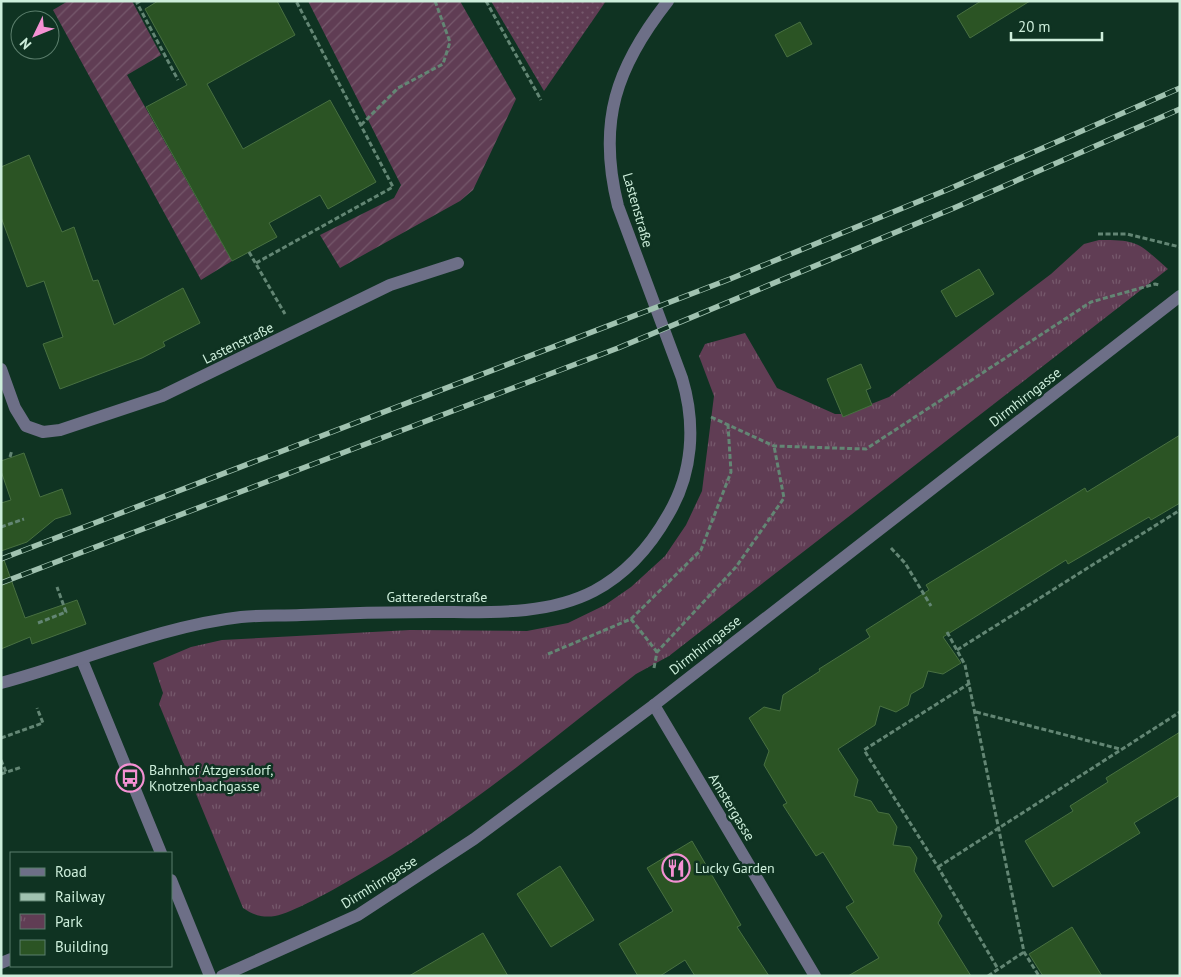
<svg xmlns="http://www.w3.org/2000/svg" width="1181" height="977" font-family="'PT Sans',sans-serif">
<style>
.grass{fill:url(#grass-dots)}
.park{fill:url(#park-tufts)}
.garden{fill:url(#garden-furrows)}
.building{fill:#2b5424;stroke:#487041}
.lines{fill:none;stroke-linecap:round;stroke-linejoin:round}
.path{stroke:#638674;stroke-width:3;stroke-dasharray:5 2.5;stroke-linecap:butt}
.minor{stroke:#6d6f87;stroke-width:12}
.rail-casing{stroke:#a0c2b0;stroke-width:5.5}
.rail{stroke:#0f3322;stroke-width:4;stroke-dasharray:11;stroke-linecap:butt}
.labels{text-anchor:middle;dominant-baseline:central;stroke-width:5;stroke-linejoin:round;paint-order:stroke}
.street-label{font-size:14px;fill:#cdeedb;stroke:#0f3322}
.poi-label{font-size:14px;fill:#cdeedb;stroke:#0f3322;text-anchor:start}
</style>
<defs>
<pattern id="grass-dots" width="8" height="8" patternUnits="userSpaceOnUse" patternTransform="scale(1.25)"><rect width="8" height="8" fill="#603d54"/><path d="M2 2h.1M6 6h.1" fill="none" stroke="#76596c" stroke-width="1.8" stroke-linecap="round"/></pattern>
<pattern id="park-tufts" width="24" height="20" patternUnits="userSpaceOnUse" patternTransform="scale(1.25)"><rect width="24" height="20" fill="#603d54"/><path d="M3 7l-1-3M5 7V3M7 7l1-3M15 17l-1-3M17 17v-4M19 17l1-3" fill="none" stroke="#76596c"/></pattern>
<pattern id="garden-furrows" width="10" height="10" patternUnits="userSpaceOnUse" patternTransform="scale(1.25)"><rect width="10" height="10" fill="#603d54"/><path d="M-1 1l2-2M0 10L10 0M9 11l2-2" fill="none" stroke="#76596c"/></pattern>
</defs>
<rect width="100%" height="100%" fill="#0f3322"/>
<path class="grass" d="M491 1H606L544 91Z"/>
<path class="park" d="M1099 240C1140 240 1138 243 1168 269L669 656 636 674C543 746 453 822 350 880 333 890 292 913 275 916 263 918 253 915 243 908L159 704 163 693 153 663 191 647 222 640 410 630 527 631 568 623 605 605 631 587 665 556 686 525 702 491 714 396 699 356 705 344 745 333 777 388 835 414H846L889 397 1051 274 1084 244Z"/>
<g class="garden">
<path d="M68 1H132L161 55 127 75 232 261 201 280 53 10Z"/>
<path d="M308 1H460L516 99 473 190 460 201 340 268 320 235 394 198 401 185Z"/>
</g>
<g class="building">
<path d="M158 1H277L295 35 207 84 243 149 330 100 376 182 328 209 320 195 269 223 277 237 232 261 146 107 187 85 145 9Z"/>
<path d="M981 1H1030L970 38 957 16Z"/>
<path d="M800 22 812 44 787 57 775 35Z"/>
<path d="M29 155 62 232 74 227 93 281 98 280 114 325 183 288 200 323 163 342 165 346 142 358 60 389 43 344 63 337 44 281 27 287 1 217V167Z"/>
<path d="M979 269 994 294 956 317 941 291Z"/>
<path d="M861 364 871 388 866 390 872 405 843 417 827 379Z"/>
<path d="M1180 435V503L1151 520 1149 517 1068 564 1066 560 943 637 961 663 943 674 928 671 923 687 911 694 908 705 896 712 880 706 875 725 838 749 858 780 854 796 871 801 878 812 889 814 897 827 893 845 910 847 917 858 914 871 942 916 938 923 971 976H848L879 958 846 907 854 902 823 852 816 856 783 805 787 803 764 765 769 751 749 718 764 707 780 711 783 695 820 671 819 669 870 637 866 630 929 590 926 585 1085 488 1087 492Z"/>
<path d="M24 453 40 497 62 489 71 514 55 519 27 542 1 551V503L11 500 1 471V461Z"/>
<path d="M1 560H4L25 618 77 600 86 624 32 644 30 637 1 649Z"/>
<path d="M1180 732V795L1134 823 1140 833 1053 887 1025 841 1073 811 1070 806 1108 782 1106 778Z"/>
<path d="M692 841 741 925 737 927 769 976H695L685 960 660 976H638L619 944 673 911 647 868Z"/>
<path d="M560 866 594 920 551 947 517 894Z"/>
<path d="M1072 927 1102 976H1043L1029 954Z"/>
<path d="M483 933 508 976H409Z"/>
</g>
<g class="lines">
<g class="path">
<path d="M140 1 137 3 178 80"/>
<path d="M486 1 541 100"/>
<path d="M361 125 398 88 443 64 450 42 435 1"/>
<path d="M1098 234H1127L1180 247"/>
<path d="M249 252 285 314"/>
<path d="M256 263 393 187 296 1"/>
<path d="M711 417 774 446 866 449 1091 302 1155 284 1159 285"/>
<path d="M10 457 12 450"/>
<path d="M1 527 24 519"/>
<path d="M891 548 905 563 931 606"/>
<path d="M631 619 657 652"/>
<path d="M38 623 66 612 57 587"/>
<path d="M947 632 965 665 1024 952 1039 976"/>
<path d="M957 650 1180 510"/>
<path d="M548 654 631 619 701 550 731 472 728 425"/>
<path d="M654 668 657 652 736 567 784 498 774 446"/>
<path d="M970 683 864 750 938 867 998 969"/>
<path d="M976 712 1120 749"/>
<path d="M1 738 43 723 37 708"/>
<path d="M1 760 6 772"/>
<path d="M1 774 22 767"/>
<path d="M938 867 1180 712"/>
<path d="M988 976 1024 952"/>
</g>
<g class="minor">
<path d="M1 369 15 408 26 426 43 432 60 430 162 396 390 285 458 263"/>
<path d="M82 660 161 853"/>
<path d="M1 683C80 662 161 626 241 617 261 615 281 616 301 615 345 613 390 612 434 612 487 612 546 616 594 591 626 574 651 545 668 515 693 473 696 425 682 378L618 206C597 122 616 67 668 1"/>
<path d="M654 705 815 976"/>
<path d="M171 880 210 976"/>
<path d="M1 963 11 959"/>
<path d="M222 976 358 915 474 839 654 705 1180 296"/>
</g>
<g class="rail-casing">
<g id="rail">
<path d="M1 559 730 279 949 189 1180 88"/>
<path d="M1 583 618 348 954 208 1180 109"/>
</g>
</g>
<use href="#rail" class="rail"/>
</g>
<defs>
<g id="bus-ring" transform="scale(1.4375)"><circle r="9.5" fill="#0f3322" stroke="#f491d3" stroke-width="1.5"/><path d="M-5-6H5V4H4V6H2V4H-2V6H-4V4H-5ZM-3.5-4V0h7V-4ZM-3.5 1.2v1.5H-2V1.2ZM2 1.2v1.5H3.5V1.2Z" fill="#f491d3"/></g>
<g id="restaurant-ring" transform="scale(1.4375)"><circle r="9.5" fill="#0f3322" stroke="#f491d3" stroke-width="1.5"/><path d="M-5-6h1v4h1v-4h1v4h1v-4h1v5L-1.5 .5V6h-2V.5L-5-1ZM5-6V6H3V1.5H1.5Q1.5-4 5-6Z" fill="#f491d3"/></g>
</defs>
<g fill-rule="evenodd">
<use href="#bus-ring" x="130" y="778"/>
<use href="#restaurant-ring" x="676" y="868"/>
</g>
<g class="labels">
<g class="street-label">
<text transform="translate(638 210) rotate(74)">Lastenstraße</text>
<text transform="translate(238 343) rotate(-26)">Lastenstraße</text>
<text transform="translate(1025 397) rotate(-38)">Dirmhirngasse</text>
<text x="437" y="597">Gatterederstraße</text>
<text transform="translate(705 645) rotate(-38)">Dirmhirngasse</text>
<text transform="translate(732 807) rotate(59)">Amstergasse</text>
<text transform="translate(379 882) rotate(-32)">Dirmhirngasse</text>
</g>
<g class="poi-label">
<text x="149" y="770">Bahnhof Atzgersdorf,<tspan x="149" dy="16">Knotzenbachgasse</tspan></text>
<text x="695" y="868">Lucky Garden</text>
</g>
</g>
<rect width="1181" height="977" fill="none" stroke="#cdeedb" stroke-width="5"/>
<rect x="10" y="852" width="162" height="115" fill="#0f3322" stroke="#5b7e6c"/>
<rect x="20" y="868" width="25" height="8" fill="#6d6f87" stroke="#5b7e6c"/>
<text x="55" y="877" font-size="15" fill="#cdeedb">Road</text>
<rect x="20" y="893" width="25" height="8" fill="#a0c2b0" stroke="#5b7e6c"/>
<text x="55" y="902" font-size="15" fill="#cdeedb">Railway</text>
<rect x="20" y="914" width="25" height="15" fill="url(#park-tufts)" stroke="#5b7e6c"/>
<text x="55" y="927" font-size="15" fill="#cdeedb">Park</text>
<rect x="20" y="940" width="25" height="15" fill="#2b5424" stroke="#5b7e6c"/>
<text x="55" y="952" font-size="15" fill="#cdeedb">Building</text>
<g transform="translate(35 35) rotate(227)"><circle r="24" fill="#0f3322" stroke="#5b7e6c"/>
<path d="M0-4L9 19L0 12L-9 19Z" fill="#f491d3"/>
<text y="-8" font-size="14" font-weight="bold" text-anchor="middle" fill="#cdeedb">N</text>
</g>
<path d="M1011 32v8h91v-8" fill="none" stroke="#cdeedb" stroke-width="2.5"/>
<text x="1018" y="32" font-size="15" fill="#cdeedb" stroke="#0f3322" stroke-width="4" paint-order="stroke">20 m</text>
</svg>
